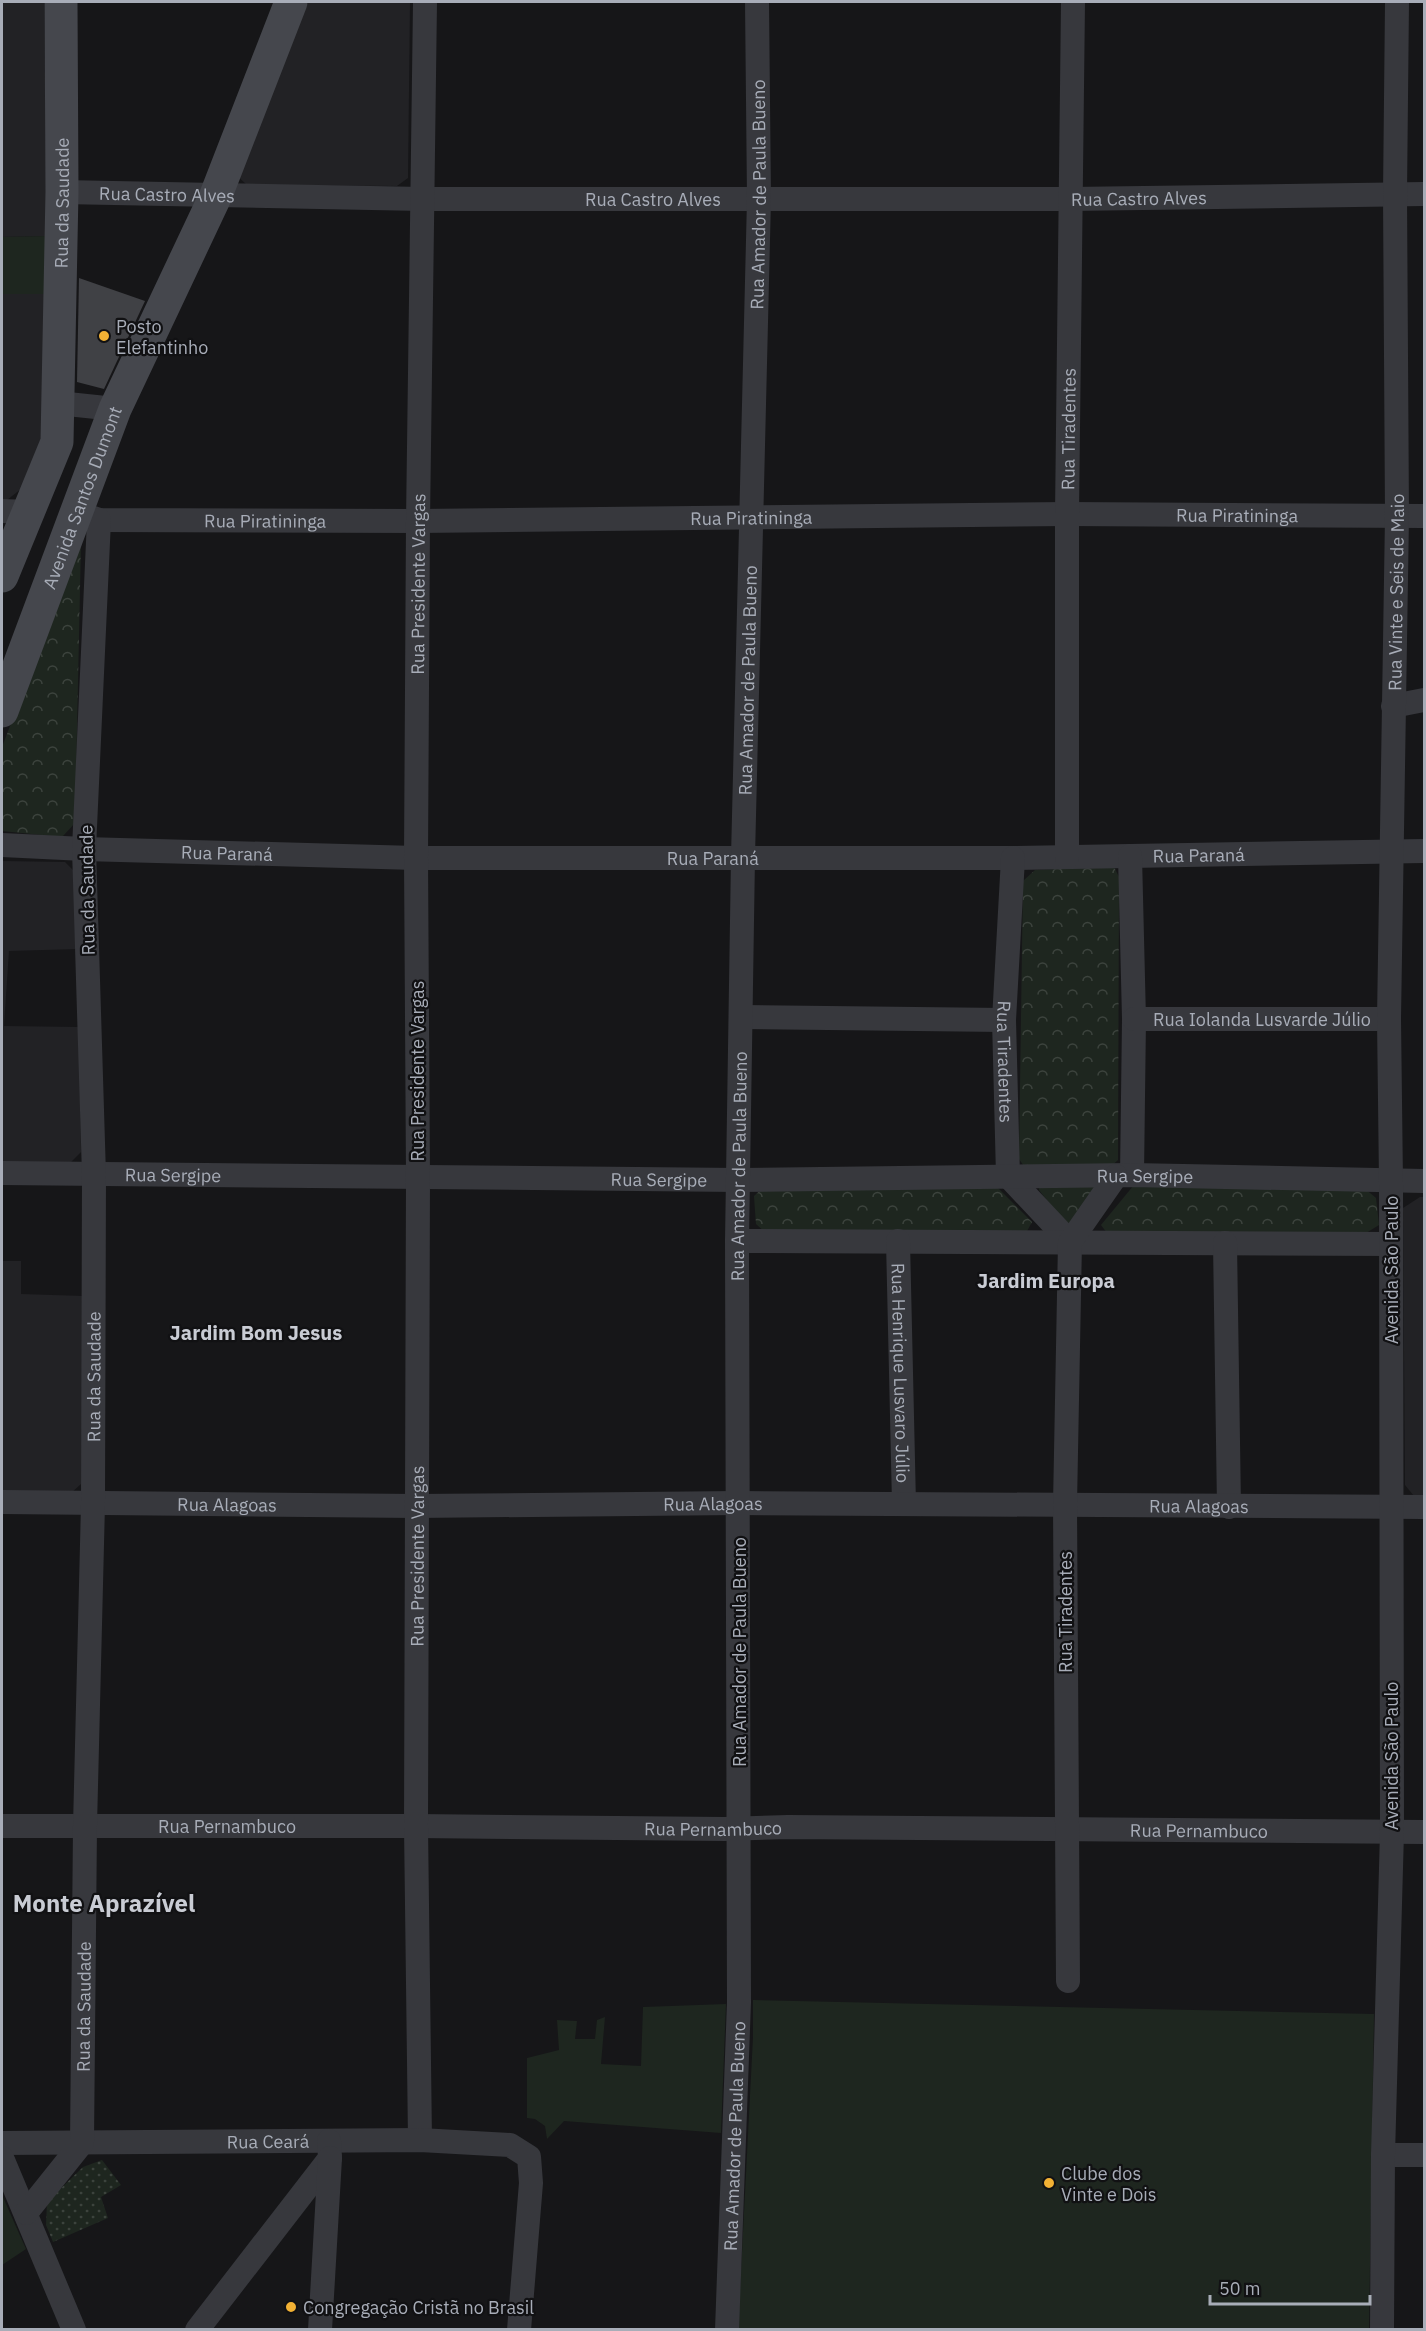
<svg xmlns="http://www.w3.org/2000/svg" width="1426" height="2331" font-family="'IBM Plex Sans',sans-serif">
<style>
.built{fill:#222225}
.grass{fill:#1e261f}
.park{fill:url(#park-crowns)}
.garden{fill:url(#garden-dots)}
.building{fill:#404145}
.lines{fill:none;stroke-linecap:round;stroke-linejoin:round}
.street{stroke:#37383d;stroke-width:24}
.secondary{stroke:#45474d;stroke-width:33}
.poi-dot{fill:#f2b134;stroke:#111113;stroke-width:2}
.labels{text-anchor:middle;dominant-baseline:central;stroke-width:4.5;stroke-linejoin:round;paint-order:stroke}
.street-label{font-size:18px;fill:#a8adb8;stroke:#111113}
.poi-label{font-size:18px;fill:#a8adb8;stroke:#111113;text-anchor:start}
.neighbourhood-label{font-size:20px;font-weight:bold;fill:#c9ccd4;stroke:#111113}
.district-label{font-size:24px;font-weight:bold;fill:#c9ccd4;stroke:#111113}
</style>
<defs>
<pattern id="park-crowns" width="20" height="18" patternUnits="userSpaceOnUse" patternTransform="scale(1.5)"><rect width="20" height="18" fill="#1e261f"/><path d="M2 6a3 3 0 1 1 6 0M12 15a3 3 0 1 1 6 0" fill="none" stroke="#3c433d"/></pattern>
<pattern id="garden-dots" width="8" height="8" patternUnits="userSpaceOnUse" patternTransform="scale(1.5)"><rect width="8" height="8" fill="#1e261f"/><path d="M2 2h.1M6 6h.1" fill="none" stroke="#3c433d" stroke-width="1.8" stroke-linecap="round"/></pattern>
</defs>
<rect width="100%" height="100%" fill="#161618"/>
<g class="built">
<path d="M2 2H44L47 236 2 237Z"/>
<path d="M308 2H410L408 178 397 186 247 185 235 174Z"/>
<path d="M2 294H47L42 436 21 489 7 500H2Z"/>
<path d="M2 861 65 862 77 874 78 949 9 951 4 1026 79 1027 81 1152 68 1165 2 1163Z"/>
<path d="M1420 1197H1424V1496H1414L1405 1485 1403 1208Z"/>
<path d="M2 1261H21V1294L84 1296 81 1484 71 1493 2 1491Z"/>
</g>
<g class="grass">
<path d="M47 236V294H2V237Z"/>
<path d="M753 2000 1374 2014 1369 2329 738 2330 753 2037Z"/>
<path d="M726 2004 721 2133 564 2121 547 2139 545 2126 535 2119 527 2118V2058L559 2050 557 2020 577 2021 575 2039H595L597 2020 605 2017 601 2064 641 2066 643 2007Z"/>
<path d="M2 2195 26 2249 2 2265Z"/>
</g>
<g class="park">
<path d="M81 541 75 823 62 837 2 831V747Z"/>
<path d="M1114 867 1119 877 1118 1160 1109 1168 1026 1169 1019 1159 1023 881 1035 870Z"/>
<path d="M993 1183 1032 1222 1027 1231 767 1234 756 1224 754 1196 764 1187Z"/>
<path d="M1040 1183 1096 1187 1067 1226 1039 1190Z"/>
<path d="M1134 1185 1364 1188 1376 1198 1379 1225 1366 1233H1107L1101 1225Z"/>
</g>
<path class="garden" d="M102 2160 121 2185 101 2197 108 2218 53 2242 46 2225 47 2202 83 2167Z"/>
<path class="building" d="M79 278 145 301 104 389 77 382Z"/>
<g class="lines">
<g class="street">
<path id="s1" d="M62 192 423 199H1070L1424 194"/>
<path d="M58 403 115 409"/>
<path d="M2 511 28 512"/>
<path id="s2" d="M84 515 99 520 418 521 1067 514 1424 516"/>
<path d="M1393 706 1424 700"/>
<path id="s3" d="M2 845 84 849 416 858H1013L1424 851"/>
<path d="M1130 856 1134 1019 1132 1175"/>
<path id="s4" d="M1067 857V514L1073 2"/>
<path id="s5" d="M1013 858 1004 1020 1008 1176 1070 1242"/>
<path d="M742 1017 1004 1020"/>
<path id="s6" d="M1134 1019H1389"/>
<path id="s7" d="M2 1173 739 1180 1132 1175 1424 1181"/>
<path d="M737 1241 1391 1244"/>
<path id="s8" d="M898 1241 904 1504"/>
<path d="M1225 1243 1229 1507"/>
<path id="s9" d="M2 1502 416 1506 738 1503 1424 1507"/>
<path id="s10" d="M2 1826H416L724 1829 788 1827 1424 1832"/>
<path d="M1068 1981 1065 1505 1070 1242 1116 1176"/>
<path id="s11" d="M420 2140 416 1826 418 1177 416 858 418 521 425 2"/>
<path id="s12" d="M2 2143 420 2140 510 2145 529 2157 531 2183 519 2330"/>
<path d="M1383 2155H1424"/>
<path d="M2 2158 74 2330"/>
<path id="s13" d="M26 2213 82 2143 85 1826 93 1504 94 1175 84 849 99 520"/>
<path d="M197 2330 330 2158 329 2141"/>
<path d="M320 2330 330 2158"/>
<path id="s14" d="M727 2330 739 2002 737 1241 743 857 759 199 757 2"/>
<path id="s15" d="M1382 2330 1383 2155 1392 1832 1391 1182 1389 1019 1397 516 1395 194 1397 2"/>
</g>
<g class="secondary">
<path id="s16" d="M2 576 57 442 62 192 61 2"/>
<path id="s17" d="M2 711 115 409 216 195 291 2"/>
</g>
</g>
<g class="poi-dot">
<circle cx="104" cy="336" r="6"/>
<circle cx="1049" cy="2183" r="6"/>
<circle cx="291" cy="2307" r="6"/>
</g>
<g class="labels">
<g class="street-label">
<text stroke="none"><textPath href="#s1" startOffset="105">Rua Castro Alves</textPath></text>
<text stroke="none"><textPath href="#s14" startOffset="2136">Rua Amador de Paula Bueno</textPath></text>
<text stroke="none"><textPath href="#s1" startOffset="1077">Rua Castro Alves</textPath></text>
<text stroke="none"><textPath href="#s1" startOffset="591">Rua Castro Alves</textPath></text>
<text stroke="none"><textPath href="#s16" startOffset="384">Rua da Saudade</textPath></text>
<text stroke="none"><textPath href="#s4" startOffset="428">Rua Tiradentes</textPath></text>
<text stroke="none"><textPath href="#s17" startOffset="228">Avenida Santos Dumont</textPath></text>
<text stroke="none"><textPath href="#s2" startOffset="1154">Rua Piratininga</textPath></text>
<text stroke="none"><textPath href="#s2" startOffset="668">Rua Piratininga</textPath></text>
<text stroke="none"><textPath href="#s2" startOffset="182">Rua Piratininga</textPath></text>
<text stroke="none"><textPath href="#s11" startOffset="1556">Rua Presidente Vargas</textPath></text>
<text stroke="none"><textPath href="#s15" startOffset="1738">Rua Vinte e Seis de Maio</textPath></text>
<text stroke="none"><textPath href="#s14" startOffset="1650">Rua Amador de Paula Bueno</textPath></text>
<text stroke="none"><textPath href="#s3" startOffset="225">Rua Paraná</textPath></text>
<text stroke="none"><textPath href="#s3" startOffset="1197">Rua Paraná</textPath></text>
<text stroke="none"><textPath href="#s3" startOffset="711">Rua Paraná</textPath></text>
<text transform="translate(87 890) rotate(-91)">Rua da Saudade</text>
<text stroke="none"><textPath href="#s6" startOffset="128">Rua Iolanda Lusvarde Júlio</textPath></text>
<text stroke="none"><textPath href="#s5" startOffset="204">Rua Tiradentes</textPath></text>
<text transform="translate(417 1071) rotate(-90)">Rua Presidente Vargas</text>
<text stroke="none"><textPath href="#s14" startOffset="1164">Rua Amador de Paula Bueno</textPath></text>
<text stroke="none"><textPath href="#s7" startOffset="171">Rua Sergipe</textPath></text>
<text stroke="none"><textPath href="#s7" startOffset="1143">Rua Sergipe</textPath></text>
<text stroke="none"><textPath href="#s7" startOffset="657">Rua Sergipe</textPath></text>
<text transform="translate(1391 1270) rotate(-90)">Avenida São Paulo</text>
<text stroke="none"><textPath href="#s8" startOffset="132">Rua Henrique Lusvaro Júlio</textPath></text>
<text stroke="none"><textPath href="#s13" startOffset="856">Rua da Saudade</textPath></text>
<text stroke="none"><textPath href="#s9" startOffset="711">Rua Alagoas</textPath></text>
<text stroke="none"><textPath href="#s9" startOffset="225">Rua Alagoas</textPath></text>
<text stroke="none"><textPath href="#s9" startOffset="1197">Rua Alagoas</textPath></text>
<text stroke="none"><textPath href="#s11" startOffset="584">Rua Presidente Vargas</textPath></text>
<text transform="translate(1065 1612) rotate(-90)">Rua Tiradentes</text>
<text transform="translate(739 1652) rotate(-90)">Rua Amador de Paula Bueno</text>
<text transform="translate(1391 1756) rotate(-90)">Avenida São Paulo</text>
<text stroke="none"><textPath href="#s10" startOffset="225">Rua Pernambuco</textPath></text>
<text stroke="none"><textPath href="#s10" startOffset="711">Rua Pernambuco</textPath></text>
<text stroke="none"><textPath href="#s10" startOffset="1197">Rua Pernambuco</textPath></text>
<text stroke="none"><textPath href="#s13" startOffset="226">Rua da Saudade</textPath></text>
<text stroke="none"><textPath href="#s14" startOffset="194">Rua Amador de Paula Bueno</textPath></text>
<text stroke="none"><textPath href="#s12" startOffset="266">Rua Ceará</textPath></text>
</g>
<g class="poi-label">
<text x="116" y="326">Posto<tspan x="116" dy="21">Elefantinho</tspan></text>
<text x="1061" y="2173">Clube dos<tspan x="1061" dy="21">Vinte e Dois</tspan></text>
<text x="303" y="2307">Congregação Cristã no Brasil</text>
</g>
<g class="neighbourhood-label">
<text x="1046" y="1280">Jardim Europa</text>
<text x="256" y="1332">Jardim Bom Jesus</text>
</g>
<g class="district-label">
<text x="104" y="1903">Monte Aprazível</text>
</g>
</g>
<rect width="1426" height="2331" fill="none" stroke="#a8adb8" stroke-width="6"/>
<path d="M1210 2295v9h160v-9" fill="none" stroke="#a8adb8" stroke-width="3"/>
<text x="1219" y="2295" font-size="18" fill="#a8adb8" stroke="#111113" stroke-width="4.5" paint-order="stroke">50 m</text>
</svg>
